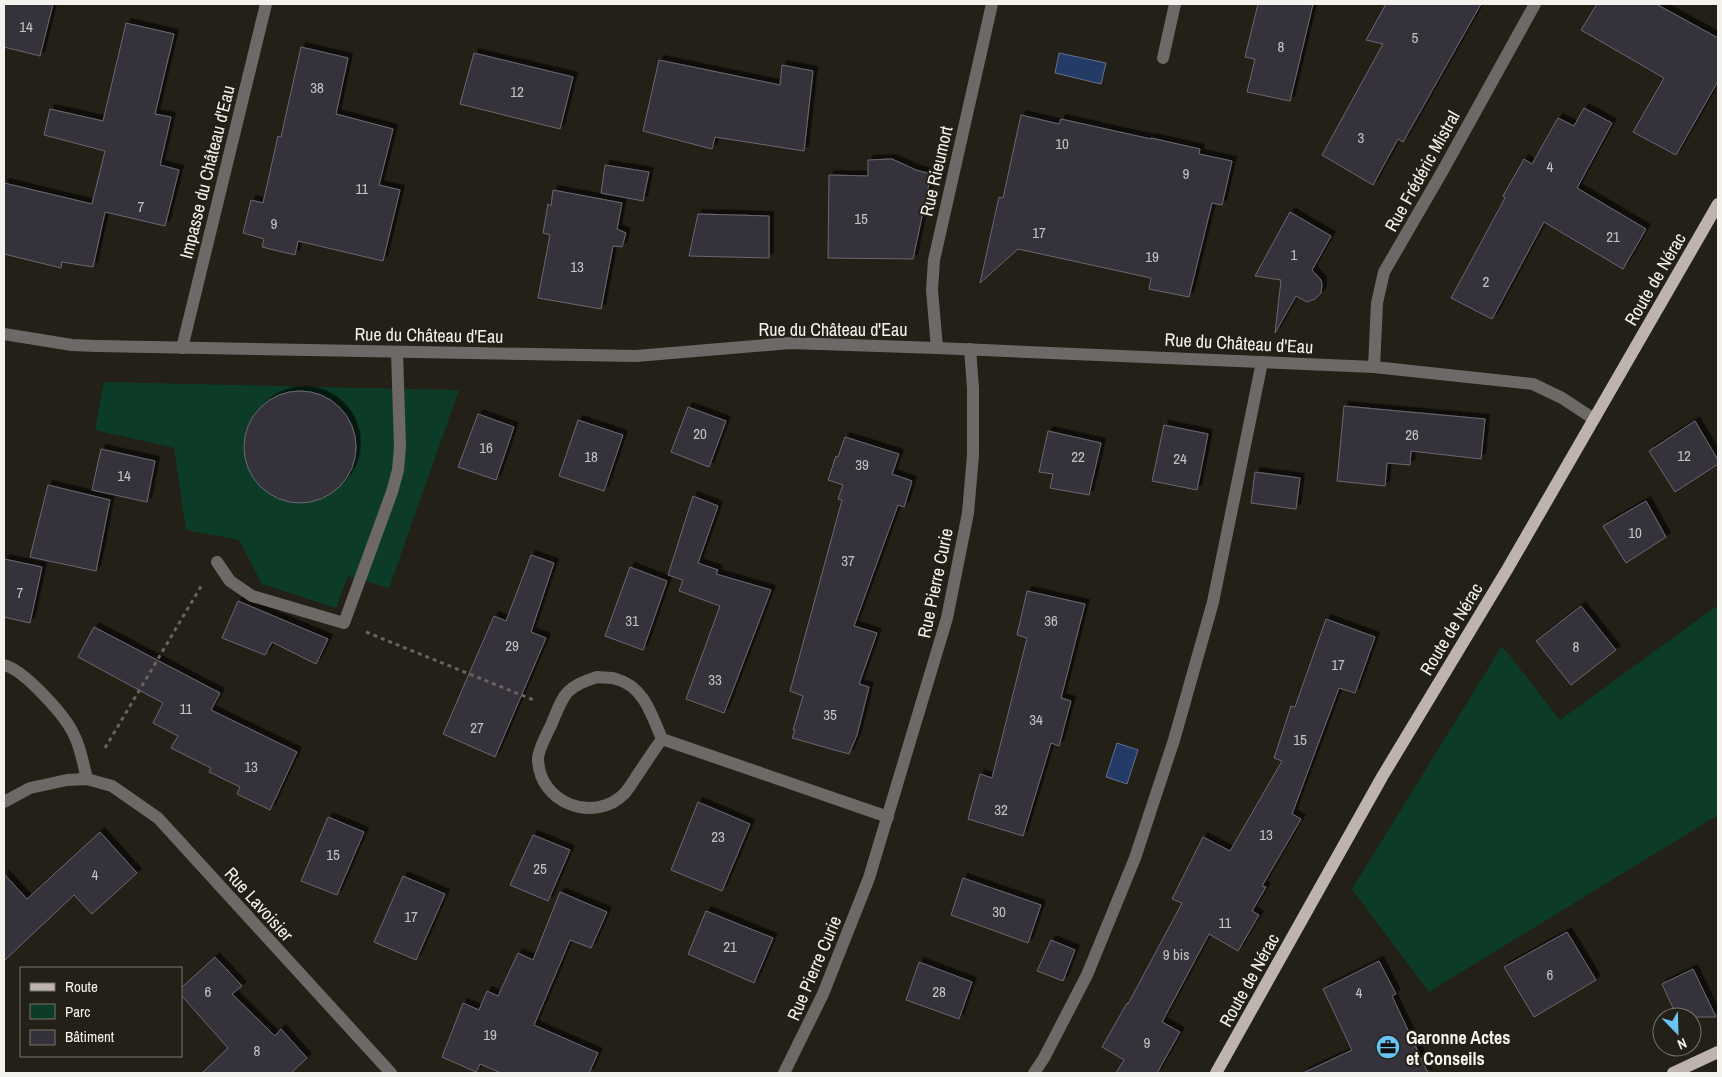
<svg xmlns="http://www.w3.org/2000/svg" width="1722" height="1077" font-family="'Archivo Narrow',sans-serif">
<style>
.green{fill:#0c3c27}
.water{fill:#243a67;stroke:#62718f}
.building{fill:#34313a;stroke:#6b6872;filter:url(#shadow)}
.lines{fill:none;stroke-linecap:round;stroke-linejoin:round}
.path{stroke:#66645c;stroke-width:3;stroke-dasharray:4 4;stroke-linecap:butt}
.minor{stroke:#6e6967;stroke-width:12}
.major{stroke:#beb3af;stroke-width:12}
.labels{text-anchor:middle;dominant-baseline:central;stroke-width:4;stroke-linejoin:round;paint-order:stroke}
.number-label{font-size:15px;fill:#c4c2c0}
.street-label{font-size:18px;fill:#f4f2ec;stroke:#222017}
.poi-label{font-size:18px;font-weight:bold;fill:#f4f2ec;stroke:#222017;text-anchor:start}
</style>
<defs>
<filter id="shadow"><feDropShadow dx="4.5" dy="-4.5" stdDeviation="0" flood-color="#0009"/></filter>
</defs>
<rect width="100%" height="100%" fill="#222017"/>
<g class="green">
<path d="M104 382 459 390 389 588 348 576 336 608 262 584 239 540 186 530 174 448 95 430Z"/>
<path d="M1718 605V815L1429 992 1352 889 1502 646 1560 720Z"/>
</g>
<g class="water">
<path d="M1059 53 1106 63 1101 84 1055 73Z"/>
<path d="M1117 743 1138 750 1127 784 1106 777Z"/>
</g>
<g class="building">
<path d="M4 4H53L40 56 4 47Z"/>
<path d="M1258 4H1313L1290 101 1247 92 1255 59 1245 57Z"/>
<path d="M1386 4H1481L1403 142 1398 139 1373 185 1322 155 1383 44 1366 40Z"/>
<path d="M1597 4H1656L1718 38V81L1676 155 1633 132 1664 78 1581 30Z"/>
<path d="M126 23 174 34 155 114 171 117 160 165 179 170 165 226 105 212 93 267 62 262 61 268 4 254V183L92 204 105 151 44 135 50 109 103 121Z"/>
<path d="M301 47 348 58 336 114 393 129 379 185 400 190 383 261 298 241 295 255 262 247 264 239 243 233 251 200 263 203 278 136 281 137Z"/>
<path d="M474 53 573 77 560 129 460 104Z"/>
<path d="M659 60 780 85 782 65 813 71 804 151 715 137 712 149 643 131Z"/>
<path d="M1584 108 1612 123 1577 188 1646 229 1623 269 1544 222 1492 319 1451 298 1505 198 1503 196 1524 159 1532 164 1558 118 1574 126Z"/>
<path d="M1021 115 1059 124 1061 119 1151 139V138L1200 149 1199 154 1232 161 1222 205 1212 203 1189 297 1149 289 1151 278 1018 249 980 283 999 197 1003 198Z"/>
<path d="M892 159 916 170 931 174 913 259 828 258 829 175 868 176V160Z"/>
<path d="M605 165 649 172 643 201 601 193Z"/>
<path d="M553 190 622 203 617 229 626 233 622 247 613 246 601 309 538 298 550 235 543 233 548 204 551 206Z"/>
<path d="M1290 212 1331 236 1312 270 1321 280 1322 285 1321 293 1315 299 1307 302 1296 296 1275 333 1281 280 1255 276Z"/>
<path d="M698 214 769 216V258L689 256Z"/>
<circle cx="300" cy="447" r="56"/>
<path d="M1344 406 1485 419 1481 459 1411 451 1410 465 1387 463 1385 486 1337 481Z"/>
<path d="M688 407 726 421 709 467 671 452Z"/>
<path d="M478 414 514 427 496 480 458 467Z"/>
<path d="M578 420 623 435 604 491 559 476Z"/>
<path d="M1695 421 1718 460V464L1675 492 1649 451Z"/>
<path d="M1164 425 1208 434 1197 490 1152 481Z"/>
<path d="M1048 431 1101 443 1089 495 1050 488 1053 474 1039 472Z"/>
<path d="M845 437 899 454 892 474 912 481 904 507 898 505 854 626 877 633 859 684 869 687 857 735 849 754 792 738 795 730H793L803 696 790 691 842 500 838 499 843 485 828 480 836 456 838 457Z"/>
<path d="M101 449 155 461 147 502 92 490Z"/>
<path d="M1255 472 1300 478 1296 509 1251 503Z"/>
<path d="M48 485 110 500 96 571 30 557Z"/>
<path d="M693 496 718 506 698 563 718 570 716 574 771 590 724 713 686 699 720 606 679 591 683 580 668 575Z"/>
<path d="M1646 501 1666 537 1626 563 1603 526Z"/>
<path d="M531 555 554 563 531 632 546 638 495 757 443 734 494 616 506 621Z"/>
<path d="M4 559 42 567 30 623 4 617Z"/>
<path d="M630 567 667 581 643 650 605 636Z"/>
<path d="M1027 591 1085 604 1061 698 1071 701 1059 746 1051 743 1023 836 968 819 980 774 992 778 1027 638 1017 635Z"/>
<path d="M238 601 328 639 316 664 272 642 265 655 222 638Z"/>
<path d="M1581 606 1616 650 1571 685 1536 641Z"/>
<path d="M1326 619 1375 637 1355 693 1339 688 1292 814 1301 819 1262 886 1266 887 1252 911 1259 915 1238 951 1209 934 1162 1022 1180 1032 1157 1073H1116L1124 1060 1102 1047 1127 1003 1128 1004 1182 903 1172 899 1203 837 1230 851 1282 761 1274 758 1291 706 1295 707Z"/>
<path d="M94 627 220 693 211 710 297 752 270 810 237 794 240 787 209 772 211 768 171 748 178 736 153 723 163 703 78 657Z"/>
<path d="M698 802 750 824 722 891 671 870Z"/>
<path d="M328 817 364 832 337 895 301 881Z"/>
<path d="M100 832 137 873 92 914 74 895 4 961V874L27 899Z"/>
<path d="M533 835 570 850 548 901 510 885Z"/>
<path d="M403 876 445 894 416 960 374 942Z"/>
<path d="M963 878 1041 905 1028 943 951 915Z"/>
<path d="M560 892 607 912 591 948 570 940 534 1025 598 1053 589 1073H501L480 1064 476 1072 442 1057 463 1003 479 1010 487 991 498 996 518 953 533 960Z"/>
<path d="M706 911 773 938 754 983 688 954Z"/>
<path d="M1567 932 1596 980 1534 1017 1504 967Z"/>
<path d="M1051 940 1075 950 1063 981 1037 971Z"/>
<path d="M215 957 242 986 232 994 275 1036 281 1029 307 1058 291 1073H202L228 1048 181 995V988Z"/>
<path d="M1379 961 1396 994 1392 996 1428 1073H1303L1352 1050 1323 989Z"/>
<path d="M919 962 972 982 959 1019 906 1000Z"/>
<path d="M1693 969 1716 1017H1677L1662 984Z"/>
</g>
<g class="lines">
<g class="path">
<path d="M366 632 536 701"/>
<path d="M105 748 203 583"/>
</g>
<g class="minor">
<path d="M1163 58 1175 4"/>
<path d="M4 334 72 345 97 346 636 356 790 343 937 348 1374 367 1533 384 1562 398 1594 419"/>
<path d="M182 348 266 4"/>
<path d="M937 348 932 290 934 260 992 4"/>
<path d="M1374 367 1377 303 1384 272 1442 172 1535 4"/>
<path d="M217 562 230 581 252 596 344 623 392 492 398 470 400 447 397 352"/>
<path d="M4 665C23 669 66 716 74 735 81 748 83 764 87 779"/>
<path d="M597 677C603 678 610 677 616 679 644 686 652 716 662 739 653 751 645 764 636 777 633 782 629 788 625 793 595 824 539 804 538 759 538 750 548 732 552 723 564 694 565 687 597 677Z"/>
<path d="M662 739 888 817"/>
<path d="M4 802 30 788 67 780 87 779 112 786 158 818 391 1073"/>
<path d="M784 1073 823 994 869 878 947 618 968 513 973 455V388L970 349"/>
<path d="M1034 1073 1044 1058 1087 975 1135 858 1174 740 1213 602 1262 362"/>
</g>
<g class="major">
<path d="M1216 1073 1382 777 1508 568 1718 204"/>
<path d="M1673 1073 1718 1052"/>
</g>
</g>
<defs>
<g id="office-disc" transform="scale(1.25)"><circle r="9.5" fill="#67c4f0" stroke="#222017"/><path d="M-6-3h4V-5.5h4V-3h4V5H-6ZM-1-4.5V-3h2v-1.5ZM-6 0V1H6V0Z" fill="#111"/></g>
</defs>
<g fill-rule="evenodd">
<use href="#office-disc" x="1388" y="1047"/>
</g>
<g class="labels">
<g class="number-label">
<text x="26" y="26">14</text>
<text x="1415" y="37">5</text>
<text x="1281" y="46">8</text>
<text x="317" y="87">38</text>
<text x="517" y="91">12</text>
<text x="1361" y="137">3</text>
<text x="1062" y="143">10</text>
<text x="1550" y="166">4</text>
<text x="1186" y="173">9</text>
<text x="362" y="188">11</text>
<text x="141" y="206">7</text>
<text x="861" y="218">15</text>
<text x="274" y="223">9</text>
<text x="1039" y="232">17</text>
<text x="1613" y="236">21</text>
<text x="1294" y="254">1</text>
<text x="1152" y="256">19</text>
<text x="577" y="266">13</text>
<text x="1486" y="281">2</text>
<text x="700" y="433">20</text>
<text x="1412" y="434">26</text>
<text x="486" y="447">16</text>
<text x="1684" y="455">12</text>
<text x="591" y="456">18</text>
<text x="1078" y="456">22</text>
<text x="1180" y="458">24</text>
<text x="862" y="464">39</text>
<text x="124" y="475">14</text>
<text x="1635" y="532">10</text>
<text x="848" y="560">37</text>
<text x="20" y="592">7</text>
<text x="632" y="620">31</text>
<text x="1051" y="620">36</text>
<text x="512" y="645">29</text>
<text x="1576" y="646">8</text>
<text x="1338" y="664">17</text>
<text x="715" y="679">33</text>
<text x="186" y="708">11</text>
<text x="830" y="714">35</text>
<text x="1036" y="719">34</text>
<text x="477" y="727">27</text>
<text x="1300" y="739">15</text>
<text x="251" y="766">13</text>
<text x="1001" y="809">32</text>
<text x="1266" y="834">13</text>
<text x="718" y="836">23</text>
<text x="333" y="854">15</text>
<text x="540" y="868">25</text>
<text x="95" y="874">4</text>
<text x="999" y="911">30</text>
<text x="411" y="916">17</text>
<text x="1225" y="922">11</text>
<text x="730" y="946">21</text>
<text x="1176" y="954">9 bis</text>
<text x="1550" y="974">6</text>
<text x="208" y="991">6</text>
<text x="939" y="991">28</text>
<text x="1359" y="992">4</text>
<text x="490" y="1034">19</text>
<text x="1147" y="1042">9</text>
<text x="257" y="1050">8</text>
</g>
<g class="street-label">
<text transform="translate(936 171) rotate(-77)">Rue Rieumort</text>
<text transform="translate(1422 171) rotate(-61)">Rue Frédéric Mistral</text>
<text transform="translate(207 172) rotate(-76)">Impasse du Château d'Eau</text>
<text transform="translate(1655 279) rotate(-60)">Route de Nérac</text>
<text x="833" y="329">Rue du Château d'Eau</text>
<text transform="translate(429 335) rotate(1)">Rue du Château d'Eau</text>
<text transform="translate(1239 343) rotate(3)">Rue du Château d'Eau</text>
<text transform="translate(935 583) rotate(-78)">Rue Pierre Curie</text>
<text transform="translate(1451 629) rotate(-59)">Route de Nérac</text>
<text transform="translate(259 904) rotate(48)">Rue Lavoisier</text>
<text transform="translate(814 968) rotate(-67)">Rue Pierre Curie</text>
<text transform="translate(1249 980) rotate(-61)">Route de Nérac</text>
</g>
<g class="poi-label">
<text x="1406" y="1037">Garonne Actes<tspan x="1406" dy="21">et Conseils</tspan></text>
</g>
</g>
<rect width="1722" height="1077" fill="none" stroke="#f4f2ec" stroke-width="10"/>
<rect x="20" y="967" width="162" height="90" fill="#222017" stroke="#76746c"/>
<rect x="30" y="983" width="25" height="8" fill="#beb3af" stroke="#76746c"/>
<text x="65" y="992" font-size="15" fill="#f4f2ec">Route</text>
<rect x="30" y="1004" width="25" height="15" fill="#0c3c27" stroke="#76746c"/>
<text x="65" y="1017" font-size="15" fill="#f4f2ec">Parc</text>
<rect x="30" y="1030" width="25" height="15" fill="#34313a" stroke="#76746c"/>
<text x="65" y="1042" font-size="15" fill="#f4f2ec">Bâtiment</text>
<g transform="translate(1677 1032) rotate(157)"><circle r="24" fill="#222017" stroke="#76746c"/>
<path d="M0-4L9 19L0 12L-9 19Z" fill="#67c4f0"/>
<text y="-8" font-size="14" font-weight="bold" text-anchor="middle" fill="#f4f2ec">N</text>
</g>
</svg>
